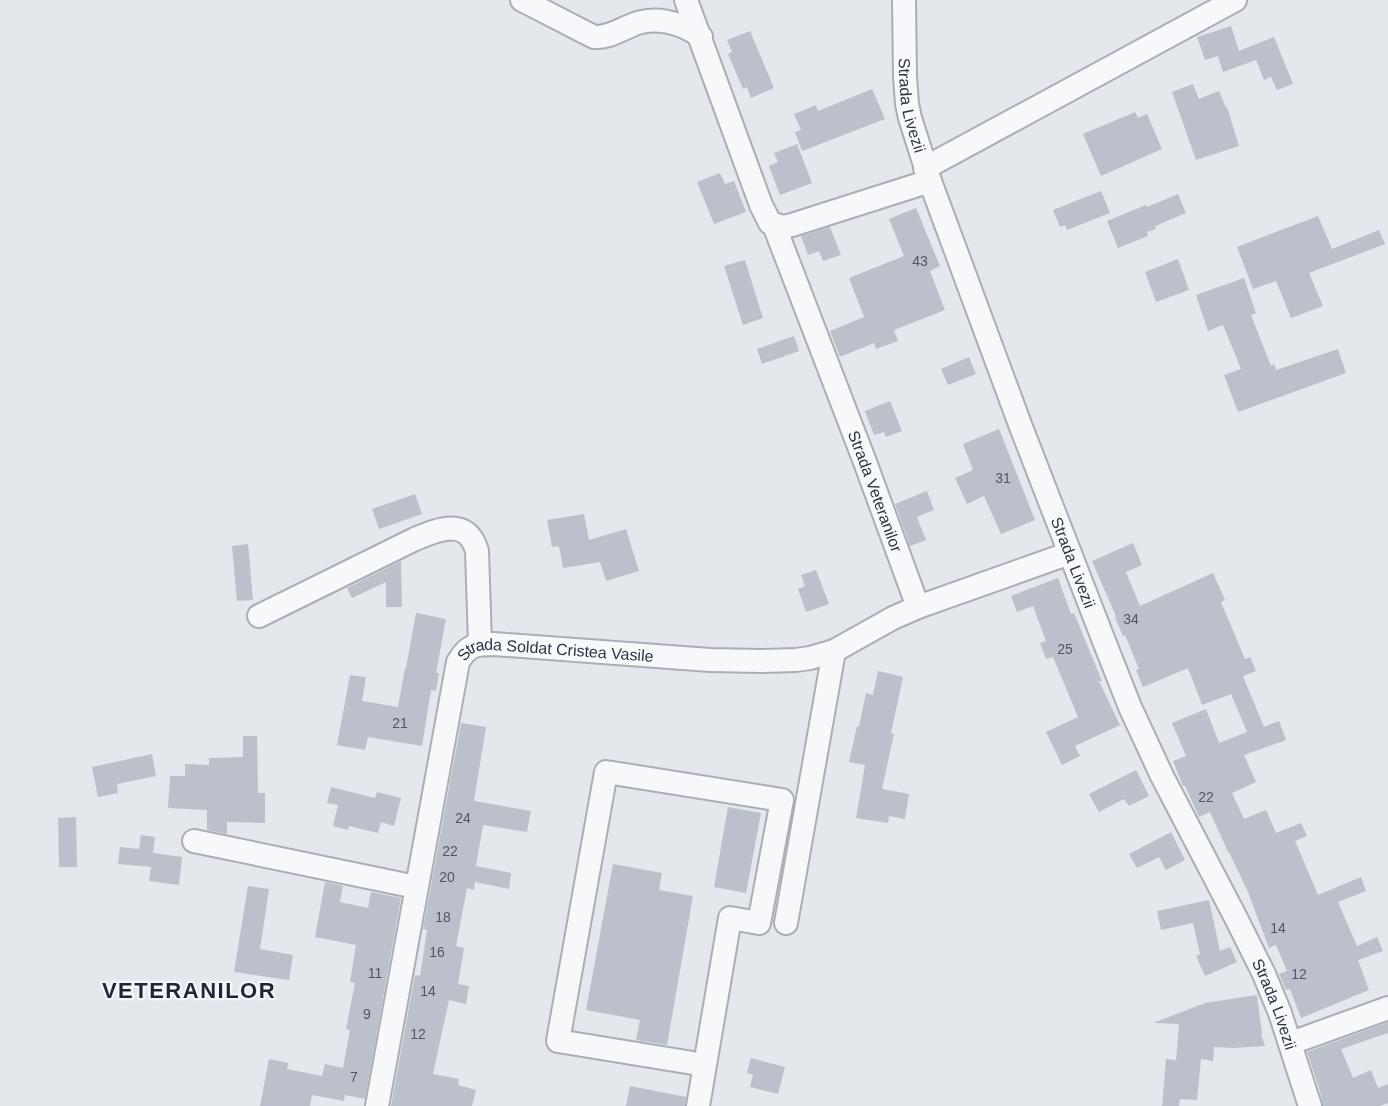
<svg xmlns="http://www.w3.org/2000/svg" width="1388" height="1106" font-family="Helvetica,sans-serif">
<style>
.building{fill:#bbc0ca}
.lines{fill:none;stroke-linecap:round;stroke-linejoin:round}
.minor-casing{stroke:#a9aeb7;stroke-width:26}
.minor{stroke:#f7f8fa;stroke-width:22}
.labels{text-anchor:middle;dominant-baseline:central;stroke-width:4.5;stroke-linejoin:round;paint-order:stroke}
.number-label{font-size:14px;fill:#4f5766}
.street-label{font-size:16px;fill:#2b3445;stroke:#f4f6f9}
.district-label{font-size:22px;font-weight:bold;letter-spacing:1.5px;fill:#1d2536;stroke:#f4f6f9}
</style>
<rect width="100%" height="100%" fill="#e4e7ec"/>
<g class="building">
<path d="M1231 26 1239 51 1274 37 1293 84 1277 90 1271 77 1264 80 1256 60 1223 72 1218 56 1205 60 1197 37Z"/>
<path d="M750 31 774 88 751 98 747 87 743 89 728 54 732 52 727 40Z"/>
<path d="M1193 84 1199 99 1219 91 1226 108 1227 107 1239 146 1196 160 1172 92Z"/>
<path d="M872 89 885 119 802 151 795 132 801 130 794 114 816 105 818 111Z"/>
<path d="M1135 112 1138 118 1147 114 1162 149 1101 176 1083 134Z"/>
<path d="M797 144 812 183 780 195 769 166 778 162 774 153Z"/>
<path d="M720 173 725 184 734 181 746 212 714 224 697 182Z"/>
<path d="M1101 191 1110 213 1067 230 1065 225 1060 227 1053 210Z"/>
<path d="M1178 194 1186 213 1155 226 1156 229 1147 232 1148 236 1118 248 1107 221 1146 205 1147 207Z"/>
<path d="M916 208 940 266 930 271 945 310 894 330 898 341 876 349 874 343 840 357 830 331 864 317 849 278 904 256 889 219Z"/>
<path d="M1318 216 1332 249 1379 230 1385 244 1309 273 1323 306 1291 318 1276 281 1253 289 1237 247Z"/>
<path d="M830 227 841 255 823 261 819 251 808 255 801 236Z"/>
<path d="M1178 259 1189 290 1156 302 1145 272Z"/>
<path d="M745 260 763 318 743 325 724 266Z"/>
<path d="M1244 278 1256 313 1251 315 1271 366 1274 364 1276 370 1338 349 1346 373 1238 412 1224 375 1241 369 1223 325 1208 331 1196 295Z"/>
<path d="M794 336 799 351 762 364 757 349Z"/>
<path d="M969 357 976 374 948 385 941 369Z"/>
<path d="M890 401 902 431 886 437 884 432 874 435 865 411Z"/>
<path d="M999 429 1035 520 1001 534 984 496 967 504 955 478 973 470 963 444Z"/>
<path d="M927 491 934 510 917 517 926 540 910 546 895 504Z"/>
<path d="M415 494 422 514 379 529 372 509Z"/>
<path d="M584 514 589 540 626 529 639 571 606 581 600 562 563 568 559 546 552 547 547 520Z"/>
<path d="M1133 543 1142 565 1126 572 1140 606 1213 573 1225 600 1221 602 1245 659 1250 657 1256 671 1243 676 1264 727 1279 721 1286 740 1244 755 1256 782 1232 793 1244 819 1266 810 1276 833 1301 823 1307 836 1295 841 1318 895 1361 877 1366 891 1338 902 1357 946 1377 937 1383 951 1358 960 1369 990 1301 1018 1290 989 1286 990 1279 974 1287 971 1276 945 1269 948 1248 892 1229 852H1228L1210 812 1199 817 1185 786H1183L1173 761 1186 756 1172 723 1206 709 1219 743 1247 732 1231 694 1202 705 1188 668 1143 687 1136 670 1139 669 1125 635 1123 636 1115 617 1116 616 1092 561Z"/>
<path d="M248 544 253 600 237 601 232 546Z"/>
<path d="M401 561 402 607H386V582L352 598 347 588Z"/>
<path d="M816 570 829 604 806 612 798 589 805 586 801 575Z"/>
<path d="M1058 578 1071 614 1074 613 1102 681H1099L1120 725 1075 746 1080 756 1062 765 1046 732 1078 717 1053 657 1046 659 1040 643 1046 641 1033 606 1017 612 1011 596Z"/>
<path d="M416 613 446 619 436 673H439L436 691 431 690 422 746 368 737 365 750 337 745 350 675 366 677 362 701 398 707 405 668H406Z"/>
<path d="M878 671 903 677 891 733 894 734 882 789 909 794 905 819 889 816 888 823 856 818 865 765 849 762 857 726H859L866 693 873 695Z"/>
<path d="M461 723 486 727 474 801 531 811 527 832 483 825 476 866 511 873 509 889 475 882 474 890 467 888 456 946 464 948 458 984 469 986 466 1004 449 1000 433 1074 459 1079 458 1085 476 1090 472 1106H391L415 975 420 976 427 930 423 929Z"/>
<path d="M243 736H257L258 793H265V823L227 822V834L207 830V810L168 808 170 776H185V764L209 765V758L243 757Z"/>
<path d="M152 754 156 776 117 784 118 793 98 797 92 767Z"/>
<path d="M1136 770 1149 796 1129 806 1124 799 1099 812 1089 794Z"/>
<path d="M331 787 375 798 377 792 401 798 394 826 381 822 378 833 349 826 348 830 333 826 338 805 327 803Z"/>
<path d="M728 807 761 813 746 893 714 887Z"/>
<path d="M76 817 77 867H59L58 818Z"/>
<path d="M1171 832 1185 860 1166 870 1159 857 1137 868 1129 854Z"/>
<path d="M141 835 155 837 153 853 182 857 179 885 149 881 151 867 118 864 120 847 139 849Z"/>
<path d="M613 864 662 873 659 890 693 896 667 1045 636 1040 640 1020 586 1010Z"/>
<path d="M325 882 343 886 340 902 368 908 371 892 401 898 365 1099 345 1095 344 1101 312 1095 310 1106H260L269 1059 288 1063 287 1069 322 1076 325 1064 343 1068 350 1030 346 1029 355 983 350 982 356 945 315 937Z"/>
<path d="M248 886 269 889 260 949 293 955 289 980 234 972Z"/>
<path d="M1209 900 1220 951 1230 947 1237 962 1205 976 1196 956 1200 954 1193 923 1161 930 1157 911Z"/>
<path d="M1257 995 1262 1033 1261 1034 1265 1046 1233 1048 1214 1047 1213 1061 1201 1059 1197 1100 1180 1099 1179 1106H1162L1166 1059 1176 1060 1179 1024 1153 1023 1205 1003Z"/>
<path d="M1388 1022V1033L1341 1049 1353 1078 1371 1070 1378 1088 1388 1084V1103L1380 1106H1323L1320 1091 1307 1052Z"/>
<path d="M751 1058 785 1067 778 1094 750 1087 753 1075 747 1073Z"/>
<path d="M630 1086 686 1097 685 1106H626Z"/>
</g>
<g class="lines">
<g class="minor-casing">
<g id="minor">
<path d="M522 0 594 37C607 38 618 31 630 26 653 15 682 22 701 37"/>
<path d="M686 0 761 205 770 223 783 227 792 225 930 181"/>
<path id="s1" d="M904 0 905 76 907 104 910 118 930 181 1021 427 1104 641 1130 707 1162 776 1237 920 1264 974 1280 1013 1310 1106"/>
<path d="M925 168 1235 0"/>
<path id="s2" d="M774 225 865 462 918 607"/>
<path d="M259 616 415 539C439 529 467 517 477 551L480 644"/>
<path d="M194 841 416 887"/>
<path d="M786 923 834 651"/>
<path d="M1291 1043 1388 1008"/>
<path id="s3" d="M377 1106 458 662C468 645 475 644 494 644L710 660 762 661 796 660 810 658 834 651 893 618 918 607 1070 553"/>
<path d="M698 1106 730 918 759 923 782 800 606 772 558 1041 705 1065"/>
</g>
</g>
<use href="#minor" class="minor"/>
</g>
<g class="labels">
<g class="number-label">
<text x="920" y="261">43</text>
<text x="1003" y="478">31</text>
<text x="1131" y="619">34</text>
<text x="1065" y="649">25</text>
<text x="400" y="723">21</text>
<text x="1206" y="797">22</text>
<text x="463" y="818">24</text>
<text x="450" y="851">22</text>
<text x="447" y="877">20</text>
<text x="443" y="917">18</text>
<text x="1278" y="928">14</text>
<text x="437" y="952">16</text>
<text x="375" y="973">11</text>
<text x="1299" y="974">12</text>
<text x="428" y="991">14</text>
<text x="367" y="1014">9</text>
<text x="418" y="1034">12</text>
<text x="354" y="1077">7</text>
</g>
<g class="street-label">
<text stroke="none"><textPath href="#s1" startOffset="106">Strada Livezii</textPath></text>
<text stroke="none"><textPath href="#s2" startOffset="285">Strada Veteranilor</textPath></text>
<text stroke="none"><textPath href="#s1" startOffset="592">Strada Livezii</textPath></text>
<text stroke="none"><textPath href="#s3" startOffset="555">Strada Soldat Cristea Vasile</textPath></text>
<text stroke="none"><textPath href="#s1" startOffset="1078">Strada Livezii</textPath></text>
</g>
<g class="district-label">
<text x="189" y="990">VETERANILOR</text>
</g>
</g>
</svg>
